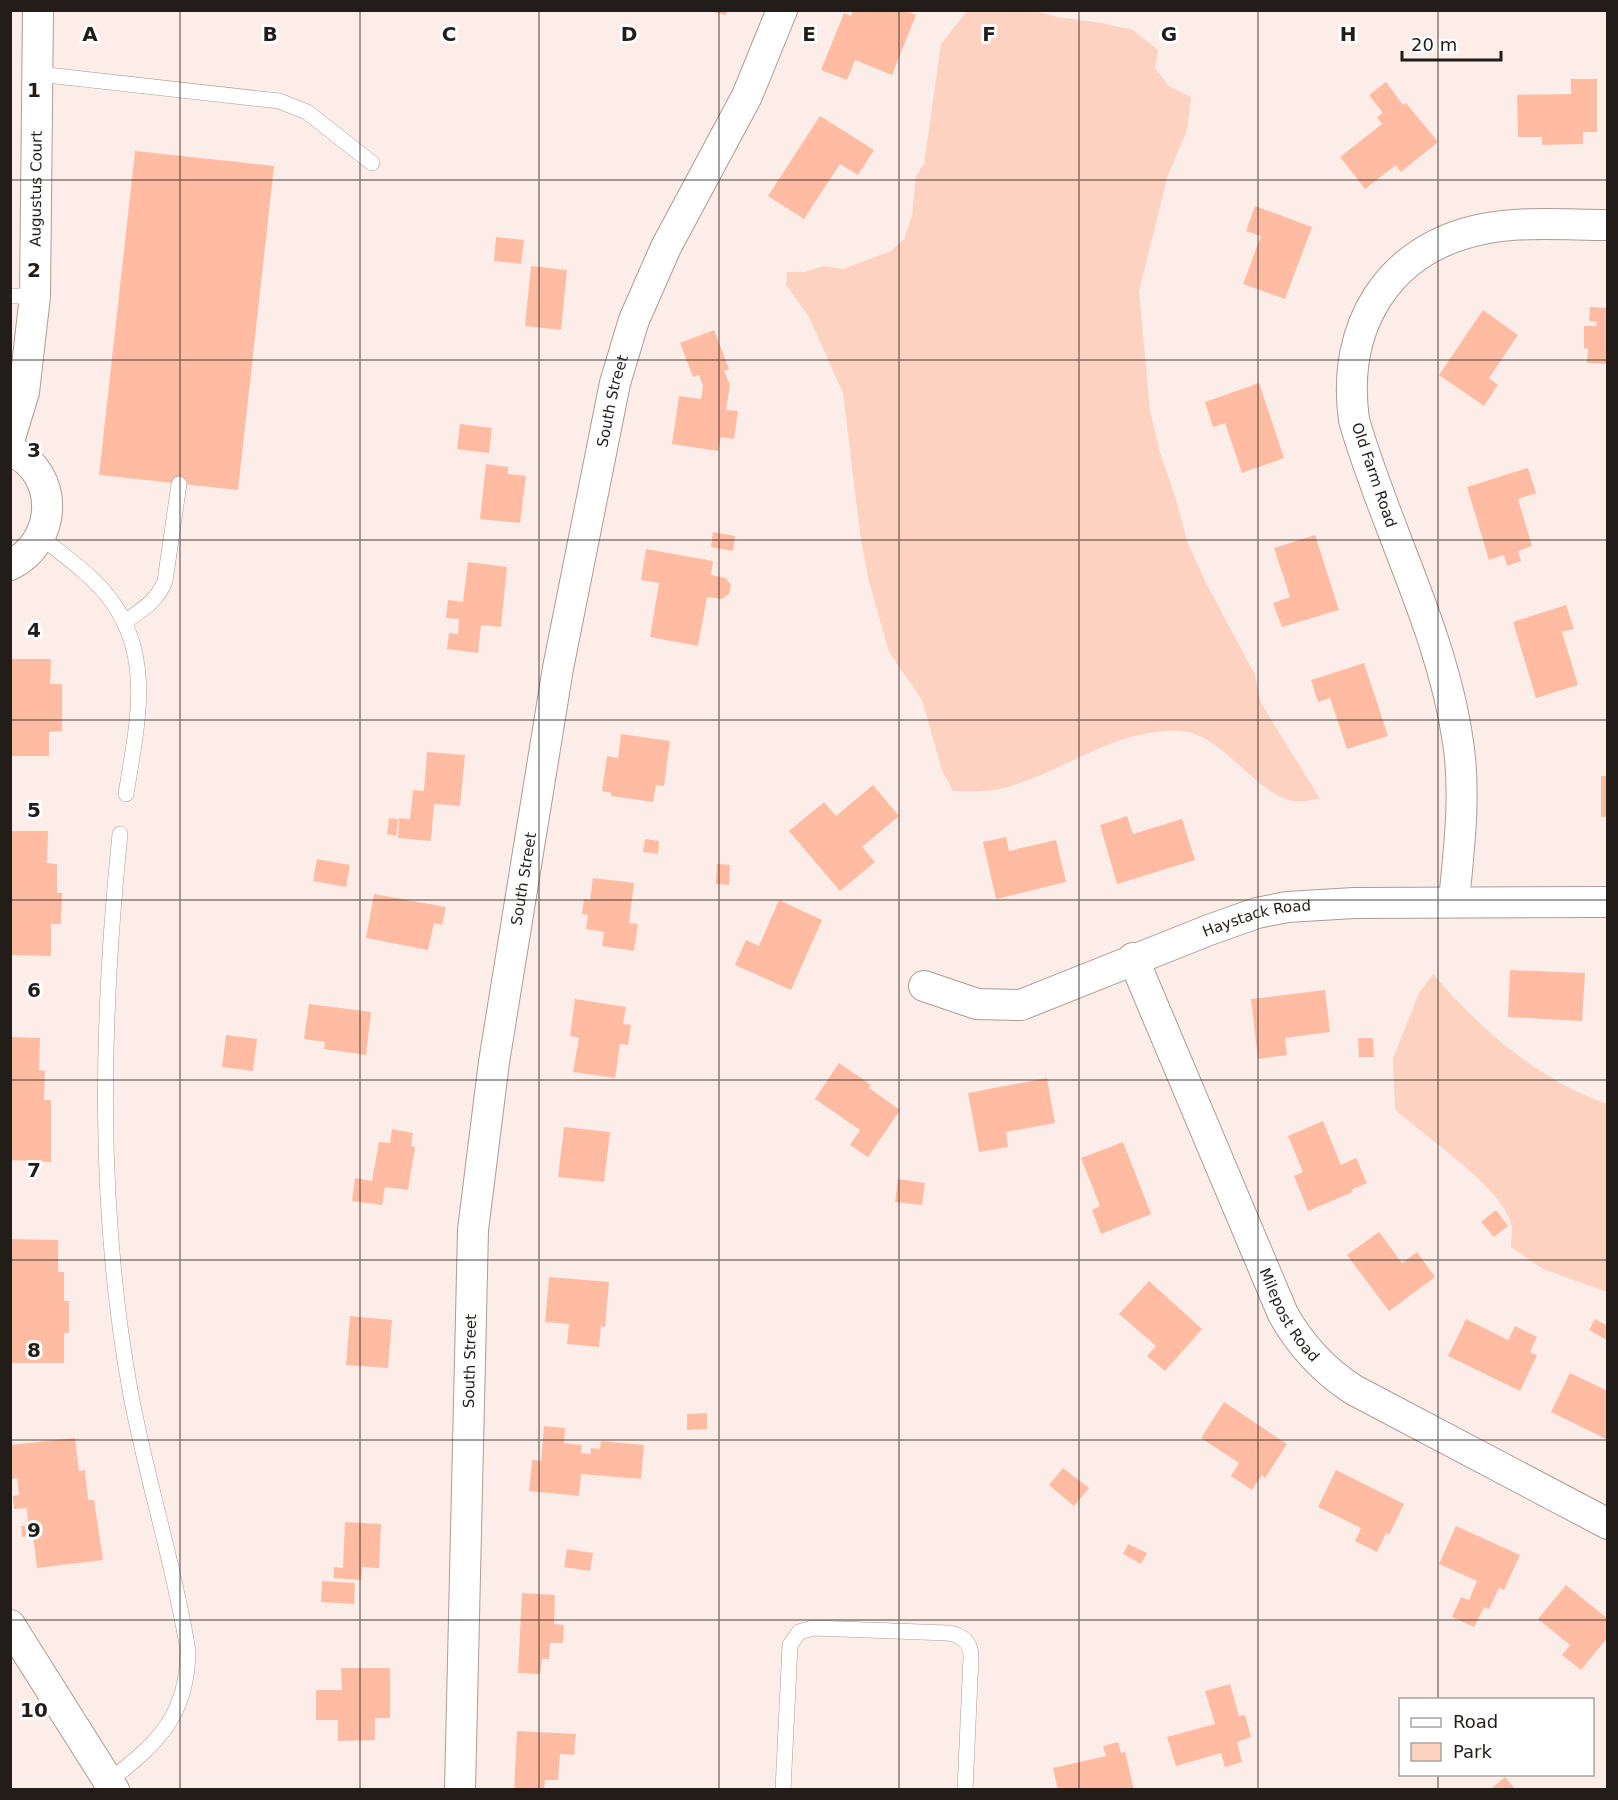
<svg xmlns="http://www.w3.org/2000/svg" width="1618" height="1800" font-family="'DejaVu Sans',sans-serif">
<style>
.green{fill:#fdd2c1}
.building{fill:#ffbca3}
.lines{fill:none;stroke-linecap:round;stroke-linejoin:round}
.service-casing{stroke:#ad9b95;stroke-width:16}
.minor-casing{stroke:#ad9b95;stroke-width:32}
.service{stroke:#fff;stroke-width:15}
.minor{stroke:#fff;stroke-width:30}
.grid{fill:none;stroke:#231d1a;stroke-width:1.5;stroke-opacity:0.55}
.labels{text-anchor:middle;dominant-baseline:central;stroke-width:6;stroke-linejoin:round;paint-order:stroke}
.street-label{font-size:15px;fill:#231d1a;stroke:#fff}
.grid-label{font-size:20px;text-anchor:middle;font-weight:bold;fill:#231d1a;stroke:#fff;stroke-width:6;stroke-linejoin:round;paint-order:stroke}
</style>
<rect width="100%" height="100%" fill="#fdede8"/>
<g class="green">
<path d="M967 11H1036L1057 17 1101 23 1133 30 1158 50 1155 68 1169 86 1191 97 1187 130 1167 178 1139 291 1150 411 1160 453 1176 499 1187 541 1206 583 1255 675 1261 703 1320 799C1310 800 1298 803 1288 800 1256 791 1219 733 1181 731 1114 727 1061 775 999 789 984 792 968 792 953 791L942 770 922 700 889 652 868 578 860 532 843 393 809 317 786 285 787 272H805L823 266 843 269 891 251 904 239 912 215 916 176 924 164 941 44Z"/>
<path d="M1433 974C1480 1029 1538 1080 1607 1104V1292L1543 1269 1511 1247C1511 1240 1513 1231 1511 1224 1502 1186 1424 1137 1395 1109L1393 1058 1419 993Z"/>
</g>
<g class="building">
<path d="M705 10H727L726 15Z"/>
<path d="M853 10H905L916 15 892 75 855 60 847 80 821 70 844 13 851 16Z"/>
<path d="M1571 79H1597V132H1583V144L1542 145V137H1518L1517 95 1571 94Z"/>
<path d="M1386 82 1403 105 1406 103 1438 142 1401 172 1396 165 1365 189 1340 157 1382 124 1377 117 1383 113 1369 95Z"/>
<path d="M820 116 874 150 858 175 840 164 804 219 768 196Z"/>
<path d="M135 151 274 166 238 490 99 475Z"/>
<path d="M1255 206 1312 227 1285 299 1243 284 1261 236 1246 231Z"/>
<path d="M496 237 524 240 521 264 494 261Z"/>
<path d="M531 266 567 270 561 330 525 326Z"/>
<path d="M1590 307 1608 308V364L1587 363 1588 349 1584 348V326H1596L1597 322 1589 321Z"/>
<path d="M1483 310 1518 335 1489 378 1498 385 1484 406 1439 375Z"/>
<path d="M714 330 729 369 724 371 730 385 726 410 738 411 734 439 721 437 718 451 672 444 679 396 701 399 703 386 699 375 693 377 680 343Z"/>
<path d="M1259 383 1284 458 1242 473 1225 423 1213 427 1205 402Z"/>
<path d="M460 424 492 428 489 453 457 449Z"/>
<path d="M486 464 508 467V474L526 476 520 523 480 519Z"/>
<path d="M1528 468 1536 493 1518 499 1532 546 1518 551 1521 561 1507 566 1504 555 1489 560 1467 487Z"/>
<path d="M713 532 735 536 733 551 711 547Z"/>
<path d="M1315 535 1339 610 1282 627 1273 603 1290 597 1274 548Z"/>
<path d="M646 549 713 561 711 575 726 578 731 585 729 594 722 599 707 597 698 646 650 637 659 583 641 580Z"/>
<path d="M468 562 507 567 501 627 481 625 478 653 447 649 449 633 458 634 459 619 446 618 448 600 463 602Z"/>
<path d="M1566 605 1574 629 1562 632 1578 685 1536 698 1513 622Z"/>
<path d="M10 659H51L50 684H62V731L49 732V756H10Z"/>
<path d="M1364 663 1388 736 1347 749 1330 698 1318 702 1311 680Z"/>
<path d="M621 734 670 741 664 786 656 785 653 802 611 796V793L602 791 607 756 618 758Z"/>
<path d="M427 752 465 755 460 806 434 804 431 841 398 838 399 818 410 819 413 790 424 791Z"/>
<rect x="1601" y="776" width="7" height="41"/>
<path d="M873 785 899 816 862 847 875 862 840 891 789 831 824 802 836 816Z"/>
<path d="M1127 816 1133 834 1182 819 1195 860 1117 884 1100 825Z"/>
<path d="M389 818 398 819 396 836 387 834Z"/>
<path d="M10 831H48L47 863 57 864V893H62L61 924H51V956L10 955Z"/>
<path d="M1006 837 1009 851 1056 840 1066 882 996 899 983 842Z"/>
<path d="M645 839 659 841 658 854 643 852Z"/>
<path d="M317 859 350 865 346 887 313 881Z"/>
<path d="M717 864 730 865 729 885 716 884Z"/>
<path d="M593 878 634 883 629 923 638 924 634 951 602 946 604 932 586 929 588 915 582 914 584 899 590 900Z"/>
<path d="M374 894 446 907 442 925 434 923 428 950 366 938Z"/>
<path d="M779 900 822 920 791 990 735 965 746 940 759 946Z"/>
<path d="M1510 970 1585 973 1582 1021 1508 1017Z"/>
<path d="M1325 990 1330 1032 1285 1038 1287 1055 1258 1059 1251 999Z"/>
<path d="M575 999 626 1007 623 1024 631 1025 628 1045 620 1044 615 1078 573 1072 579 1038 570 1036Z"/>
<path d="M309 1004 371 1012 366 1055 324 1049 325 1042 304 1039Z"/>
<path d="M226 1035 257 1039 253 1071 222 1067Z"/>
<path d="M10 1037 40 1038 39 1070 45 1071 44 1100H51V1162L10 1160Z"/>
<path d="M1358 1038H1373L1374 1057H1359Z"/>
<path d="M839 1063 871 1085 869 1088 900 1110 868 1157 850 1145 860 1130 815 1099Z"/>
<path d="M1047 1078 1055 1123 1006 1132 1008 1147 979 1152 968 1093Z"/>
<path d="M1323 1121 1341 1165 1356 1158 1367 1183 1351 1190 1353 1192 1308 1211 1294 1176 1303 1172 1288 1136Z"/>
<path d="M564 1127 610 1132 604 1182 558 1177Z"/>
<path d="M392 1129 413 1133 411 1146 415 1147 408 1190 385 1187 382 1205 352 1201 355 1178 372 1181 379 1142 390 1143Z"/>
<path d="M1123 1142 1151 1214 1101 1234 1092 1210 1100 1206 1081 1158Z"/>
<path d="M898 1179 925 1183 922 1205 895 1202Z"/>
<path d="M1496 1210 1508 1226 1494 1237 1481 1222Z"/>
<path d="M1379 1232 1402 1263 1417 1252 1435 1277 1389 1311 1347 1255Z"/>
<path d="M10 1239 58 1240V1272H64V1301H69V1333H64V1363H10Z"/>
<path d="M549 1277 609 1282 605 1327 601 1326 599 1347 567 1344 569 1324 545 1322Z"/>
<path d="M1149 1281 1202 1329 1165 1371 1147 1356 1156 1346 1119 1314Z"/>
<path d="M350 1316 392 1320 388 1368 346 1365Z"/>
<path d="M1466 1319 1508 1340 1515 1326 1537 1337 1530 1352 1537 1355 1520 1391 1448 1356Z"/>
<path d="M1595 1319 1608 1326 1607 1340 1589 1330Z"/>
<path d="M1570 1373 1608 1391V1440L1551 1412Z"/>
<path d="M1224 1402 1287 1444 1265 1478 1262 1475 1252 1490 1231 1476 1239 1463 1201 1438Z"/>
<path d="M707 1413V1429L687 1430V1414Z"/>
<path d="M544 1426 565 1428 564 1443 582 1445 581 1453 591 1454V1448L600 1449 601 1441 644 1445 641 1479 581 1474 579 1496 529 1491 532 1460 541 1461Z"/>
<path d="M75 1438 79 1471 85 1470 88 1500H94L103 1560 37 1568 33 1536 22 1537 21 1526 28 1525 27 1508 14 1509 13 1496 19 1495 17 1478 12 1479 10 1445Z"/>
<path d="M1063 1468 1089 1488 1074 1506 1049 1485Z"/>
<path d="M1336 1470 1404 1504 1389 1535 1386 1533 1377 1552 1355 1541 1361 1528 1318 1507Z"/>
<path d="M345 1522 381 1524 379 1568 362 1567 361 1580 334 1578V1567L343 1568Z"/>
<path d="M1456 1526 1520 1555 1504 1590 1499 1588 1489 1609 1484 1607 1474 1627 1452 1617 1461 1597 1469 1600 1477 1581 1439 1564Z"/>
<path d="M1128 1544 1147 1553 1141 1564 1123 1554Z"/>
<path d="M567 1549 593 1553 590 1571 564 1567Z"/>
<path d="M322 1581 355 1583 354 1604 321 1602Z"/>
<path d="M1566 1585 1608 1619V1637L1581 1670 1562 1655 1570 1645 1538 1619Z"/>
<path d="M522 1593 555 1595 554 1624 564 1625 563 1643H550L549 1659H542L540 1674 518 1673Z"/>
<path d="M341 1668H390V1718H375V1740L338 1741V1720H316V1690H342Z"/>
<path d="M1230 1684 1239 1716 1245 1715 1251 1737 1237 1742 1242 1762 1225 1767 1221 1753 1176 1766 1167 1737 1215 1724 1205 1691Z"/>
<path d="M517 1731 576 1734 574 1755 560 1754 558 1780H545L544 1790H514Z"/>
<path d="M1118 1742 1121 1753 1125 1752 1134 1790H1058L1053 1768 1106 1756 1103 1746Z"/>
<path d="M1505 1777 1516 1790H1490Z"/>
</g>
<g class="lines">
<g class="service-casing">
<g id="service">
<path d="M38 74 279 101 307 112 372 163"/>
<path d="M10 296H35"/>
<path d="M41 537C63 555 89 573 107 595 155 654 137 725 126 794"/>
<path d="M126 621C143 609 157 601 165 581L179 484"/>
<path d="M108 1782C157 1743 187 1718 188 1651 174 1563 146 1478 130 1390 97 1206 101 1019 120 834"/>
<path d="M783 1790 790 1645 799 1632 813 1628 948 1633C963 1635 971 1643 971 1657L965 1790"/>
</g>
</g>
<g class="minor-casing">
<g id="minor">
<path id="s1" d="M10 438 24 392 35 296 38 10"/>
<path d="M10 450C61 473 58 542 10 565"/>
<path d="M1454 901C1459 849 1466 794 1458 742 1442 630 1385 528 1354 420 1341 326 1388 248 1483 229 1523 221 1567 225 1608 225"/>
<path id="s2" d="M1133 958 1283 1314C1301 1346 1323 1370 1354 1390L1608 1524"/>
<path id="s3" d="M924 986 977 1004 1021 1005 1209 930 1257 913 1287 907 1354 903 1608 902"/>
<path d="M10 1625 114 1790"/>
<path id="s4" d="M460 1790 473 1230 494 1062 558 668 615 383 634 320 666 247 747 96 782 10"/>
</g>
</g>
<use href="#service" class="service"/>
<use href="#minor" class="minor"/>
</g>
<path class="grid" d="M180 10V1790M360 10V1790M539 10V1790M719 10V1790M899 10V1790M1079 10V1790M1258 10V1790M1438 10V1700M10 180H1608M10 360H1608M10 540H1608M10 720H1608M10 900H1608M10 1080H1608M10 1260H1608M10 1440H1608M10 1620H1608M1438 1774V1790"/>
<g class="labels">
<g class="street-label">
<text stroke="none"><textPath href="#s1" startOffset="252">Augustus Court</textPath></text>
<text stroke="none"><textPath href="#s4" startOffset="1401">South Street</textPath></text>
<text transform="translate(1374 475) rotate(71)">Old Farm Road</text>
<text stroke="none"><textPath href="#s4" startOffset="915">South Street</textPath></text>
<text stroke="none"><textPath href="#s3" startOffset="352">Haystack Road</textPath></text>
<text stroke="none"><textPath href="#s2" startOffset="390">Milepost Road</textPath></text>
<text stroke="none"><textPath href="#s4" startOffset="429">South Street</textPath></text>
</g>
</g>
<g class="grid-label">
<text x="90" y="41">A</text>
<text x="270" y="41">B</text>
<text x="449" y="41">C</text>
<text x="629" y="41">D</text>
<text x="809" y="41">E</text>
<text x="989" y="41">F</text>
<text x="1169" y="41">G</text>
<text x="1348" y="41">H</text>
<text x="34" y="97">1</text>
<text x="34" y="277">2</text>
<text x="34" y="457">3</text>
<text x="34" y="637">4</text>
<text x="34" y="817">5</text>
<text x="34" y="997">6</text>
<text x="34" y="1177">7</text>
<text x="34" y="1357">8</text>
<text x="34" y="1537">9</text>
<text x="34" y="1717">10</text>
</g>
<rect width="1618" height="1800" fill="none" stroke="#231d1a" stroke-width="24"/>
<rect x="1399" y="1698" width="195" height="78" fill="#ffffff" stroke="#a7a5a3" stroke-width="1.5"/>
<rect x="1411" y="1718" width="30" height="9" fill="#ffffff" stroke="#a7a5a3" stroke-width="1.5"/>
<text x="1453" y="1728" font-size="18" fill="#231d1a">Road</text>
<rect x="1411" y="1743" width="30" height="18" fill="#fdd2c1" stroke="#a7a5a3" stroke-width="1.5"/>
<text x="1453" y="1758" font-size="18" fill="#231d1a">Park</text>
<path d="M1402 51v9h99v-9" fill="none" stroke="#231d1a" stroke-width="3"/>
<text x="1411" y="51" font-size="18" fill="#231d1a" stroke="#ffffff" stroke-width="4.5" paint-order="stroke">20 m</text>
</svg>
